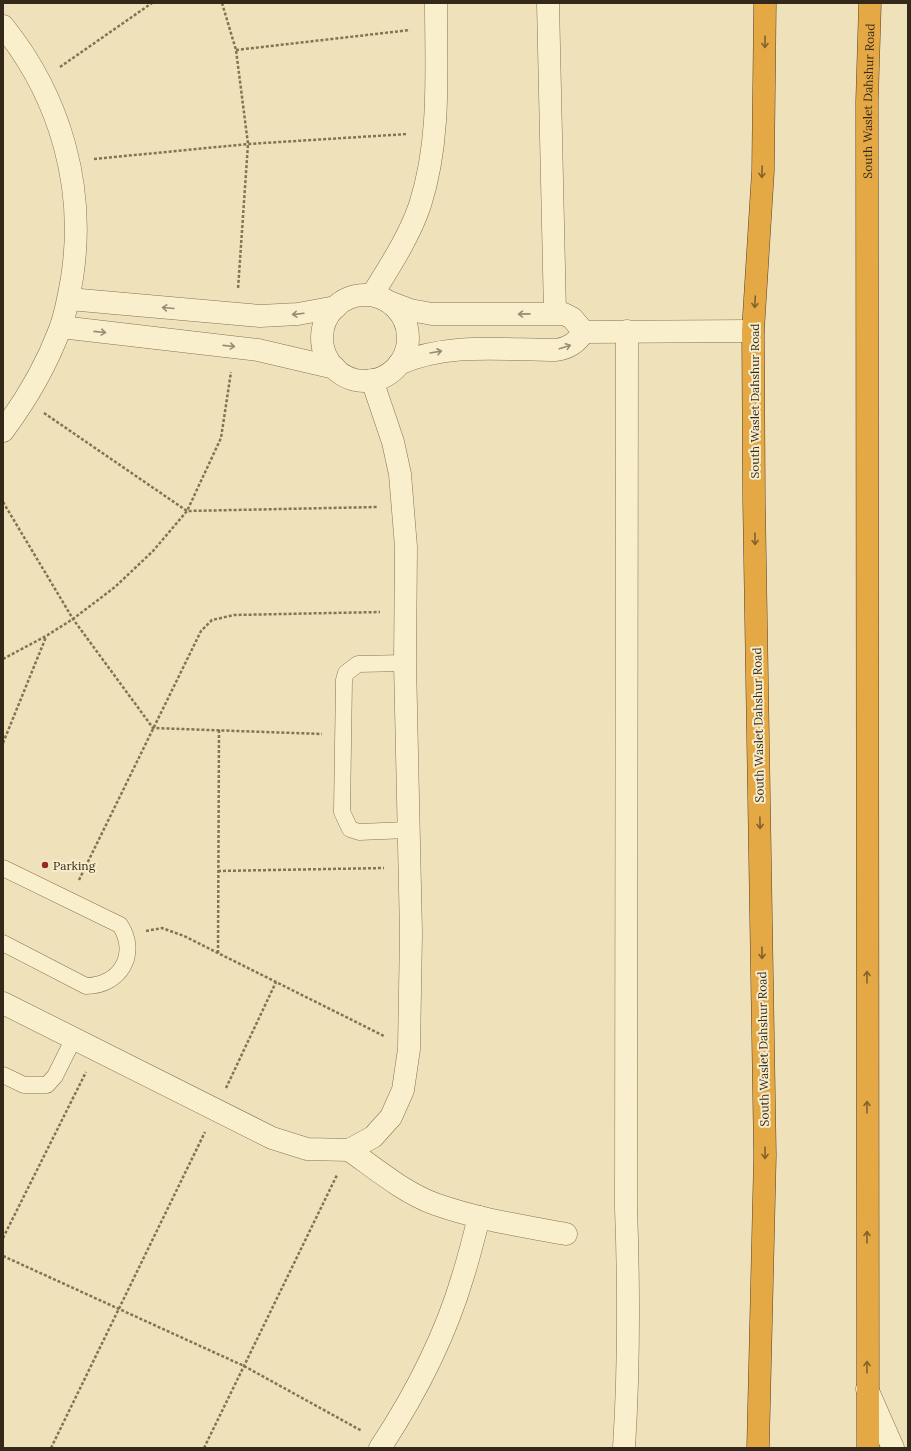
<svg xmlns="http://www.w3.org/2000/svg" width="911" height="1451" font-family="Lora,serif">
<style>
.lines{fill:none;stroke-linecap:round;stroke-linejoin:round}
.lane-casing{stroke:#867254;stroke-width:17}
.street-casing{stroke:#867254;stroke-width:23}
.highway-casing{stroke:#533f29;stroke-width:23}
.path{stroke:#867254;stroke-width:2.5;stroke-dasharray:3 2;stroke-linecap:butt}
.lane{stroke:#faefcd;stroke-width:16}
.street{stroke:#faefcd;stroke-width:22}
.highway{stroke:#e4a845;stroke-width:22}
.oneway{stroke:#83622d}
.oneway2{stroke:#978c74}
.poi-dot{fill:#972922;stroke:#f6ecca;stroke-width:1.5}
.labels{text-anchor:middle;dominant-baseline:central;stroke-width:4;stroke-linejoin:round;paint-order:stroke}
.street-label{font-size:12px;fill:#34281a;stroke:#f6ecca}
.poi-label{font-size:12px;fill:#34281a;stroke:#f6ecca;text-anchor:start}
</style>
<rect width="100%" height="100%" fill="#efe2ba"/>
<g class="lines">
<g class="lane-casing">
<g id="lane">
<path d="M405 663 358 664 346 673 344 680 342 812 350 829 359 832 408 830"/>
<path d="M3 868 120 925C139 954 120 986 86 986L3 943"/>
<path d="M3 1075 24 1085H47L55 1076 74 1038"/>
</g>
</g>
<g class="street-casing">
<g id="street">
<path d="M548 3 555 313"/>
<path d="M3 26C61 98 86 188 72 278 69 295 66 313 60 329 46 366 27 399 3 431"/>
<path d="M372 295C390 266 409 237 420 205 441 140 436 70 436 3"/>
<circle cx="365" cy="338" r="43"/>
<path d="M69 299 260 316 298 314 336 307"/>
<path d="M389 302 410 310 432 314H564L572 318 584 332"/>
<path d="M61 327 258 350 335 368"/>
<path d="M584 332 753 331"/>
<path d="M399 364C448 342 504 350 556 350 569 348 576 343 584 332"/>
<path d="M3 1003 272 1138 307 1149 349 1150 373 1137 391 1117 403 1090 409 1049 411 933 405 663 406 547 400 474 393 442 372 380"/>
<path d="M349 1150C376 1169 403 1192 435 1204 477 1219 522 1226 566 1234"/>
<path d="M867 1389 893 1448"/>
<path d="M380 1448C415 1395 445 1337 463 1276 469 1257 474 1237 479 1217"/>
<path d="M624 1448C629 1368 629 1288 626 1208L627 331"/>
</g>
</g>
<g class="highway-casing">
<g id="highway">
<path d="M758 1448 765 1155 754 500 753 331 763 171 765 3"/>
<path id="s1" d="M868 1448 867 101 870 3"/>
</g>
</g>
<g class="path">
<path d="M222 3 236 50 248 144 238 289"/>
<path d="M236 50 410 30"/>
<path d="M60 67 152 3"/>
<path d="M94 159 248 144 408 134"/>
<path d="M44 413 187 511 377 507"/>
<path d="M3 502 73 619 153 728 322 734"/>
<path d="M3 659 46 636 73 619 115 587 153 551 187 511 221 438 231 372"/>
<path d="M3 743 46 637"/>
<path d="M218 871 384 868"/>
<path d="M79 880 201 631 212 620 234 615 380 612"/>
<path d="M146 931 162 928 184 936 384 1036"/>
<path d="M218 953 219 730"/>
<path d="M226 1088 276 982"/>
<path d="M3 1238 86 1072"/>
<path d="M3 1256 244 1366 362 1431"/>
<path d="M51 1448 205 1132"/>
<path d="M204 1448 337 1175"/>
</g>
<use href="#lane" class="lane"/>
<use href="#street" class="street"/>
<use href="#highway" class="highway"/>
</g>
<defs><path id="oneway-shaft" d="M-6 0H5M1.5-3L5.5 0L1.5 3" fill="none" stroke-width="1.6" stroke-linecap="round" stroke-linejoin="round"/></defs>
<g class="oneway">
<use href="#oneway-shaft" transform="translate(765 42) rotate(91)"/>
<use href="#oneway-shaft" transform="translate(762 172) rotate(92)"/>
<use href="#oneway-shaft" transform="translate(755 302) rotate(93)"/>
<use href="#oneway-shaft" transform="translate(755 539) rotate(89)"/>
<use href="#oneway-shaft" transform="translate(760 823) rotate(89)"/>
<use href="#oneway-shaft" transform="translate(762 953) rotate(89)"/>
<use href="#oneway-shaft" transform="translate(867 977) rotate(-90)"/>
<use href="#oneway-shaft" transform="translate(867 1107) rotate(-90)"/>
<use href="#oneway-shaft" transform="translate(765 1153) rotate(90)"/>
<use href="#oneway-shaft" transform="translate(867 1237) rotate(-90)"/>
<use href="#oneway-shaft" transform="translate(867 1367) rotate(-90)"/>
</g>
<g class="oneway2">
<use href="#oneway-shaft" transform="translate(168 308) rotate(-175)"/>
<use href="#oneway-shaft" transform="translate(298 314) rotate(173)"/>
<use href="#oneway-shaft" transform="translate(524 314) rotate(179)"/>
<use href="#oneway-shaft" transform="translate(100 332) rotate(6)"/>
<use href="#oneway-shaft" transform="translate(229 346) rotate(6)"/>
<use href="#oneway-shaft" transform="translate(565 347) rotate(-18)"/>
<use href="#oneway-shaft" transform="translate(436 352) rotate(-10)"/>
</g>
<circle class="poi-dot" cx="45" cy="865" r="4"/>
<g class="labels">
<g class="street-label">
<text stroke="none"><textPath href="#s1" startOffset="1347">South Waslet Dahshur Road</textPath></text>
<text transform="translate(754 401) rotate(-90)">South Waslet Dahshur Road</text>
<text transform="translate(758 725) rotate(-91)">South Waslet Dahshur Road</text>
<text transform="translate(763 1049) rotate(-91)">South Waslet Dahshur Road</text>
</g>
<g class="poi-label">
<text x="53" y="865">Parking</text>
</g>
</g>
<rect width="911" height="1451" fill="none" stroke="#34281a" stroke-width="8"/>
</svg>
